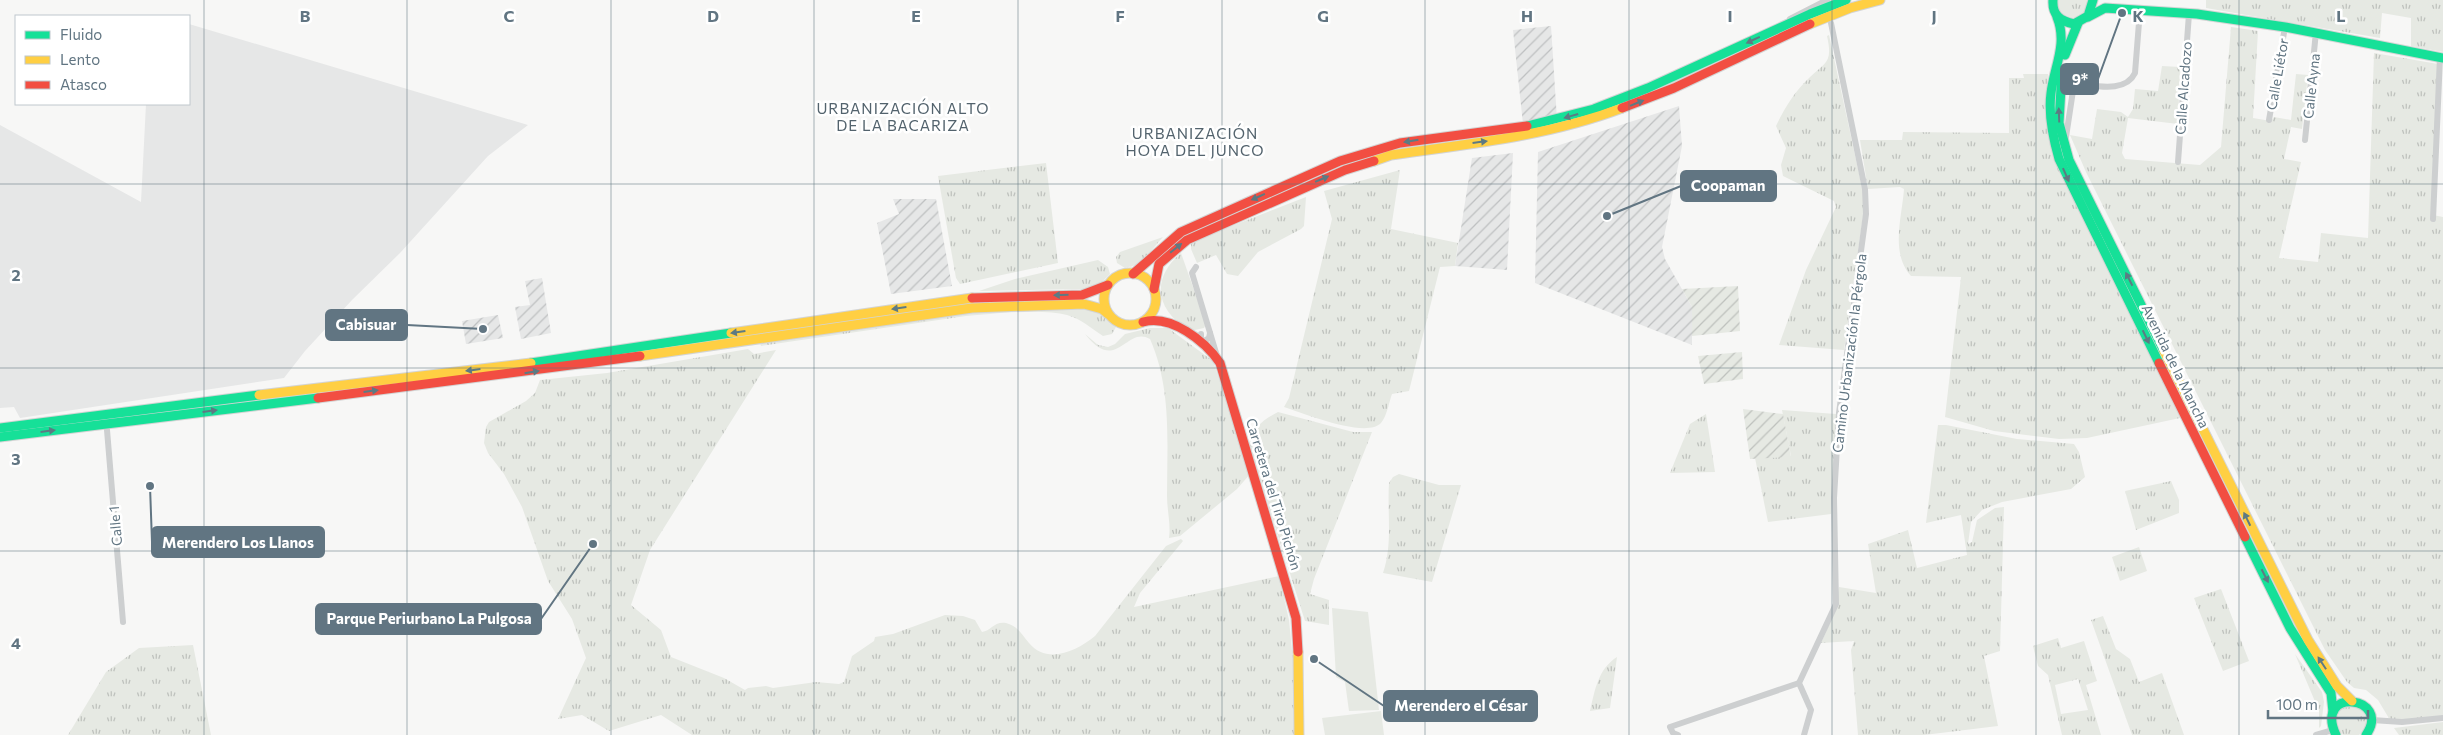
<svg xmlns="http://www.w3.org/2000/svg" width="2443" height="735" font-family="Commissioner,sans-serif">
<style>
.built{fill:#e6e7e7}
.industrial{fill:url(#industrial-furrows)}
.grass{fill:url(#grass-tufts);fill-rule:evenodd}
.garden{fill:url(#garden-furrows)}
.pitch{fill:#e6e9e3}
.lines{fill:none;stroke-linecap:round;stroke-linejoin:round}
.fast-casing{stroke:#d3d4d4;stroke-width:11}
.slow-casing{stroke:#d3d4d4;stroke-width:11}
.jam-casing{stroke:#d3d4d4;stroke-width:11}
.street{stroke:#cdcfd0;stroke-width:6}
.fast{stroke:#16e098;stroke-width:9}
.slow{stroke:#ffcf43;stroke-width:9}
.jam{stroke:#f24e42;stroke-width:9}
.oneway{fill:#5d7a83}
.grid{fill:none;stroke:#617582;stroke-width:1;stroke-opacity:0.55}
.labels{text-anchor:middle;dominant-baseline:central;stroke-width:5;stroke-linejoin:round;paint-order:stroke}
.street-label{font-size:14px;fill:#617582;stroke:#fff}
.neighbourhood-label{font-size:15px;letter-spacing:1px;fill:#53636d;stroke:#fff}
.grid-label{font-size:16px;text-anchor:middle;font-weight:bold;fill:#617582;stroke:#fff;stroke-width:5;stroke-linejoin:round;paint-order:stroke}
.leader{fill:none;stroke:#617582;stroke-width:2}
.callout-dot{fill:#617582;stroke:#fff;stroke-width:2}
.callout{fill:#617582;stroke:#617582;stroke-width:2}
.callout-label{font-size:15px;text-anchor:middle;font-weight:bold;fill:#fff}
</style>
<defs>
<pattern id="industrial-furrows" width="10" height="10" patternUnits="userSpaceOnUse" patternTransform="scale(1.25)"><rect width="10" height="10" fill="#e6e7e7"/><path d="M-1 1l2-2M0 10L10 0M9 11l2-2" fill="none" stroke="#bec0c1"/></pattern>
<pattern id="grass-tufts" width="24" height="20" patternUnits="userSpaceOnUse" patternTransform="scale(1.25)"><rect width="24" height="20" fill="#e6e9e3"/><path d="M3 7l-1-3M5 7V3M7 7l1-3M15 17l-1-3M17 17v-4M19 17l1-3" fill="none" stroke="#bec1bd"/></pattern>
<pattern id="garden-furrows" width="10" height="10" patternUnits="userSpaceOnUse" patternTransform="scale(1.25)"><rect width="10" height="10" fill="#e6e9e3"/><path d="M-1 1l2-2M0 10L10 0M9 11l2-2" fill="none" stroke="#bec1bd"/></pattern>
</defs>
<rect width="100%" height="100%" fill="#f7f7f6"/>
<path class="built" d="M189 24 528 125 488 156 400 253 352 300 305 351 284 378 20 418 14 407 0 408V125L141 202 146 104H189Z"/>
<g class="industrial">
<path d="M1551 26 1557 120 1523 124 1513 30Z"/>
<path d="M1679 106 1682 146 1662 247 1665 259 1692 307V345L1535 283 1538 152Z"/>
<path d="M1513 153 1507 270 1455 266 1472 158Z"/>
<path d="M893 199H936L952 286 891 294 877 223 899 214Z"/>
<path d="M542 278 551 333 521 339 515 307 530 305 525 281Z"/>
<path d="M498 315 503 338 466 344 462 321Z"/>
</g>
<g class="grass">
<path d="M2057 0H2089V1L2083 16C2068 21 2057 17 2057 0Z"/>
<path d="M2206 0H2443V52L2411 46V18L2382 13 2380 38 2206 8Z"/>
<path d="M2231 27 2258 31 2253 118 2271 121 2274 117 2291 120 2296 74 2308 75 2302 129 2291 127 2284 159 2301 162 2279 258 2318 262 2321 233 2368 238 2374 53 2438 64 2433 215 2443 217V716L2411 720H2390L2378 700 2366 690 2354 688 2347 682 2325 650 2086 172 2070 135 2092 139 2097 109 2121 112 2128 117 2133 109 2135 89 2158 91 2162 66 2180 67 2178 124 2128 118 2122 153 2125 159 2200 165 2221 147Z"/>
<path d="M1829 35 1863 192 1864 209 1844 350 1779 345 1806 270 1836 207 1834 201 1783 176 1781 165 1786 148 1776 126C1784 109 1795 91 1809 78 1826 62 1833 63 1827 36Z"/>
<path d="M2023 74H2048L2046 114 2182 417 2180 418 2087 438 2059 439 1994 431 1945 417 1961 277 1911 276C1890 253 1902 217 1904 189L1900 187 1868 189 1860 140H1902L1903 132 2009 133V78H2024Z"/>
<path d="M1046 163 1058 263 960 284 956 278 938 176Z"/>
<path d="M1400 170 1391 229 1458 243 1455 266 1440 267 1409 391 1392 394C1389 402 1387 416 1381 423 1366 439 1303 413 1284 407L1289 398 1332 219 1324 191Z"/>
<path d="M1306 197 1304 226 1301 229 1258 252 1238 276 1227 274 1216 255 1197 263 1191 249V242Z"/>
<path d="M1163 237 1143 260 1136 265 1125 268 1117 263 1116 257 1120 252Z"/>
<path d="M1181 253 1206 324 1204 328 1190 331C1156 311 1150 279 1181 253Z"/>
<path d="M1098 260 1108 267 1110 274 1102 282 1083 289 979 291 1015 279Z"/>
<path d="M1089 309C1099 312 1109 318 1116 327L1112 334 1103 336C1091 328 1081 319 1067 315 1041 308 993 314 966 316L761 346 760 343 973 311Z"/>
<path d="M1150 328H1168L1213 361 1251 473 1237 489 1180 536 1169 538C1171 525 1167 510 1167 496 1167 443 1172 389 1150 339 1126 325 1117 375 1085 334L1098 345 1108 347 1115 344 1125 334Z"/>
<path d="M748 349 754 354 776 350 650 550 631 605 661 630 671 657 724 678 745 690 748 688 766 686 773 688 816 682 839 684 844 682 852 656 874 641 875 637 893 634 945 615 963 616 975 620 982 632C991 631 994 621 1006 623 1018 626 1022 635 1029 643 1047 665 1077 651 1095 636L1166 546 1181 539 1183 541 1140 593 1134 607 1279 576 1289 620 1293 661 1294 735H692L661 715 609 731 582 715 558 719 586 658 572 619 548 581 522 507 504 474 488 453 484 443 486 427 489 422 526 401 535 393 540 380 607 373Z"/>
<path d="M1782 410 1836 414 1837 416 1831 514 1768 522 1755 458 1791 456Z"/>
<path d="M1278 412 1353 432H1372L1314 579 1310 594 1329 600V625L1305 621 1249 444C1252 428 1264 419 1278 412Z"/>
<path d="M1706 414 1715 472 1670 473 1690 424Z"/>
<path d="M1938 425H1946L2017 439 2074 444 2079 452 2085 477 2071 489 2002 502 1982 510 1971 522 1968 544 1972 542 1977 520 1995 508 2004 507 2000 651 1984 656 1998 726 1924 735H1858L1851 650 1854 641 1821 643 1834 614 1839 587 1876 593 1868 544 1908 530 1917 568 1967 555 1961 515 1926 523Z"/>
<path d="M1399 474 1439 485H1461L1432 582 1383 573C1393 543 1387 514 1389 483L1393 477Z"/>
<path d="M2171 481 2179 500V513L2136 530 2125 491Z"/>
<path d="M2139 547 2147 571 2120 581 2112 557Z"/>
<path d="M2221 589 2249 661 2223 671 2194 598Z"/>
<path d="M2103 616 2116 649 2130 659 2139 682 2162 673 2184 735H2132L2091 620Z"/>
<path d="M2058 638 2061 648 2084 641 2097 681 2086 685 2101 735H2062L2048 675 2038 666 2033 646ZM2078 679 2088 710 2061 714 2055 685Z"/>
<path d="M193 645 211 735H68L106 672 139 648Z"/>
<path d="M2295 654 2322 692 2324 702 2321 726 2319 728V711Z"/>
<path d="M1617 657 1610 708 1590 711C1595 690 1598 669 1617 657Z"/>
<circle cx="2351" cy="721" r="16"/>
<path d="M2443 722V735H2399L2394 728Z"/>
</g>
<g class="garden">
<path d="M1738 286 1740 331 1692 336V307L1682 289Z"/>
<path d="M1742 352 1743 379 1704 384 1698 356Z"/>
<path d="M1743 409 1783 414 1791 457 1750 459Z"/>
</g>
<g class="pitch">
<path d="M1332 608 1368 612 1379 710 1349 711 1345 682 1336 677Z"/>
<path d="M1381 711 1384 735H1325L1322 718Z"/>
</g>
<g class="lines">
<g class="fast-casing">
<g id="fast">
<path d="M2053 0C2052 15 2060 21 2074 24L2088 16 2093 0"/>
<path d="M2057 17C2068 44 2054 67 2051 93 2048 115 2053 138 2059 159L2159 363"/>
<path d="M2088 17 2105 8 2197 14 2285 27 2443 58"/>
<path d="M2065 55 2078 23"/>
<path d="M2062 70 2059 123 2069 160 2164 351"/>
<path d="M1527 126 1594 109 1648 88 1810 14 1846 0"/>
<path d="M531 363 731 333"/>
<path d="M0 428 259 395"/>
<path d="M0 437 318 398"/>
<path d="M2245 537 2290 628 2331 693 2333 712"/>
<path d="M2336 735C2313 686 2393 696 2366 735"/>
</g>
</g>
<g class="slow-casing">
<g id="slow">
<path d="M1810 24 1850 8 1880 0"/>
<path d="M1374 161 1391 155C1469 144 1548 136 1622 108"/>
<circle cx="1130" cy="299" r="26"/>
<path d="M731 333 972 298"/>
<path d="M2164 351 2308 640 2337 686 2352 701"/>
<path d="M640 356 972 308 1084 304 1102 309 1108 314"/>
<path d="M259 395 531 363"/>
<path d="M1298 652 1299 735"/>
</g>
</g>
<g class="jam-casing">
<g id="jam">
<path d="M1622 108 1674 88 1810 24"/>
<path d="M1133 274 1181 232 1340 161 1400 143 1527 126"/>
<path d="M1154 289 1159 264 1187 240 1345 170 1374 161"/>
<path d="M972 298 1082 295 1108 285"/>
<path d="M1143 322C1171 314 1205 341 1220 363L1296 618 1298 652"/>
<path d="M2159 363 2245 537"/>
<path d="M318 398 640 356"/>
</g>
</g>
<g class="street">
<path d="M1790 19 1827 0"/>
<path d="M2269 120 2285 27"/>
<path d="M2066 137 2074 84C2094 85 2125 94 2135 73L2140 10"/>
<path d="M2305 140 2316 32"/>
<path d="M2178 162 2189 14"/>
<path d="M2433 219 2440 57"/>
<path d="M1196 267 1192 273 1217 356"/>
<path d="M1201 334V343L1209 338 1210 333"/>
<path d="M107 430 123 622"/>
<path d="M2372 720 2402 722 2443 718"/>
<path d="M1678 735 1673 733 1670 727 1799 683"/>
<path d="M1804 735 1811 710 1799 683 1836 604 1834 498 1839 413 1866 214 1865 189 1831 23"/>
<path d="M2316 735 2333 730"/>
</g>
<use href="#fast" class="fast"/>
<use href="#slow" class="slow"/>
<use href="#jam" class="jam"/>
</g>
<defs><path id="oneway-solid" d="M-6-.8H1V-3.2L6.5 0L1 3.2V.8H-6Z" transform="scale(1.25)"/></defs>
<g class="oneway">
<use href="#oneway-solid" transform="translate(1753 40) rotate(155)"/>
<use href="#oneway-solid" transform="translate(1637 103) rotate(-22)"/>
<use href="#oneway-solid" transform="translate(2059 115) rotate(-92)"/>
<use href="#oneway-solid" transform="translate(1571 116) rotate(164)"/>
<use href="#oneway-solid" transform="translate(1411 141) rotate(171)"/>
<use href="#oneway-solid" transform="translate(1480 142) rotate(-7)"/>
<use href="#oneway-solid" transform="translate(2066 175) rotate(66)"/>
<use href="#oneway-solid" transform="translate(1322 179) rotate(-23)"/>
<use href="#oneway-solid" transform="translate(1258 197) rotate(156)"/>
<use href="#oneway-solid" transform="translate(1176 248) rotate(-39)"/>
<use href="#oneway-solid" transform="translate(2129 279) rotate(-117)"/>
<use href="#oneway-solid" transform="translate(1061 295) rotate(179)"/>
<use href="#oneway-solid" transform="translate(899 308) rotate(172)"/>
<use href="#oneway-solid" transform="translate(738 332) rotate(172)"/>
<use href="#oneway-solid" transform="translate(2146 337) rotate(64)"/>
<use href="#oneway-solid" transform="translate(473 370) rotate(173)"/>
<use href="#oneway-solid" transform="translate(532 372) rotate(-9)"/>
<use href="#oneway-solid" transform="translate(371 391) rotate(-7)"/>
<use href="#oneway-solid" transform="translate(210 411) rotate(-7)"/>
<use href="#oneway-solid" transform="translate(48 431) rotate(-7)"/>
<use href="#oneway-solid" transform="translate(2247 519) rotate(-116)"/>
<use href="#oneway-solid" transform="translate(2265 576) rotate(63)"/>
<use href="#oneway-solid" transform="translate(2322 663) rotate(-123)"/>
</g>
<path class="grid" d="M204 0V735M407 0V735M611 0V735M814 0V735M1018 0V735M1222 0V735M1425 0V735M1629 0V735M1832 0V735M2036 0V735M2239 0V735M0 184H2443M0 368H2443M0 551H2443"/>
<g class="labels">
<g class="street-label">
<text transform="translate(2277 74) rotate(-80)">Calle Liétor</text>
<text transform="translate(2311 86) rotate(-84)">Calle Ayna</text>
<text transform="translate(2183 88) rotate(-86)">Calle Alcadozo</text>
<text transform="translate(1849 353) rotate(-83)">Camino Urbanización la Pérgola</text>
<text transform="translate(2176 366) rotate(64)">Avenida de la Mancha</text>
<text transform="translate(1274 494) rotate(73)">Carretera del Tiro Pichón</text>
<text transform="translate(115 526) rotate(-95)">Calle 1</text>
</g>
<g class="neighbourhood-label">
<text x="903" y="108">URBANIZACIÓN ALTO<tspan x="903" dy="17">DE LA BACARIZA</tspan></text>
<text x="1195" y="133">URBANIZACIÓN<tspan x="1195" dy="17">HOYA DEL JUNCO</tspan></text>
</g>
</g>
<g class="grid-label">
<text x="305" y="22">B</text>
<text x="509" y="22">C</text>
<text x="713" y="22">D</text>
<text x="916" y="22">E</text>
<text x="1120" y="22">F</text>
<text x="1323" y="22">G</text>
<text x="1527" y="22">H</text>
<text x="1730" y="22">I</text>
<text x="1934" y="22">J</text>
<text x="2138" y="22">K</text>
<text x="2341" y="22">L</text>
<text x="16" y="281">2</text>
<text x="16" y="465">3</text>
<text x="16" y="649">4</text>
</g>
<path class="leader" d="M2122 13L2098 79M1607 216L1681 186M483 329L407 325M150 486L152 542M593 544L541 619M1314 659L1384 706"/>
<g class="callout-dot">
<circle cx="2122" cy="13" r="5"/>
<circle cx="1607" cy="216" r="5"/>
<circle cx="483" cy="329" r="5"/>
<circle cx="150" cy="486" r="5"/>
<circle cx="593" cy="544" r="5"/>
<circle cx="1314" cy="659" r="5"/>
</g>
<g class="callout">
<rect x="2061" y="64" width="37" height="30" rx="5"/>
<rect x="1681" y="171" width="95" height="30" rx="5"/>
<rect x="326" y="310" width="81" height="30" rx="5"/>
<rect x="152" y="527" width="172" height="30" rx="5"/>
<rect x="316" y="604" width="225" height="30" rx="5"/>
<rect x="1384" y="691" width="153" height="30" rx="5"/>
</g>
<g class="callout-label">
<text x="2080" y="85">9*</text>
<text x="1728" y="191">Coopaman</text>
<text x="366" y="330">Cabisuar</text>
<text x="238" y="548">Merendero Los Llanos</text>
<text x="429" y="624">Parque Periurbano La Pulgosa</text>
<text x="1461" y="711">Merendero el César</text>
</g>
<rect x="15" y="15" width="175" height="90" fill="#ffffff" stroke="#c0c8cd"/>
<rect x="25" y="31" width="25" height="8" fill="#16e098" stroke="#c0c8cd"/>
<text x="60" y="40" font-size="15" fill="#617582">Fluido</text>
<rect x="25" y="56" width="25" height="8" fill="#ffcf43" stroke="#c0c8cd"/>
<text x="60" y="65" font-size="15" fill="#617582">Lento</text>
<rect x="25" y="81" width="25" height="8" fill="#f24e42" stroke="#c0c8cd"/>
<text x="60" y="90" font-size="15" fill="#617582">Atasco</text>
<path d="M2268 710v8h100v-8" fill="none" stroke="#617582" stroke-width="2.5"/>
<text x="2276" y="710" font-size="15" fill="#617582" stroke="#ffffff" stroke-width="4" paint-order="stroke">100 m</text>
</svg>
